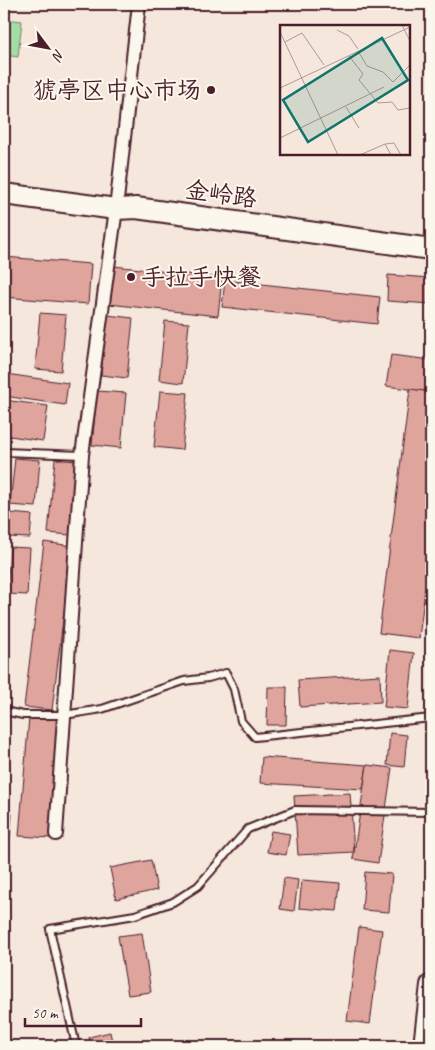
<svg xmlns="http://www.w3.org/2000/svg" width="435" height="1050" font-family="Caveat,'LXGW WenKai TC',sans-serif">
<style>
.green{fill:#a2dea4;stroke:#767e68}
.building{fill:#dfa59d;stroke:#4a1f2b}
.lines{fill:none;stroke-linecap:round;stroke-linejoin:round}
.service-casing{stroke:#4a1f2b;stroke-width:10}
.minor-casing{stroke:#4a1f2b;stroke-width:16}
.primary-casing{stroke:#4a1f2b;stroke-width:24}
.service{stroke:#fbf7ec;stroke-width:6}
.minor{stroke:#fbf7ec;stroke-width:12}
.primary{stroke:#fbf7ec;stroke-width:20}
.poi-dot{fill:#4a1f2b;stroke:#fbf7ec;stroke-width:2}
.labels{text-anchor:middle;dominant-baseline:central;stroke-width:4;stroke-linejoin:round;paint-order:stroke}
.poi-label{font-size:24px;fill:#4a1f2b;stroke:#fbf7ec;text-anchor:end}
.street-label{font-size:24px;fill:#4a1f2b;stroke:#fbf7ec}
.inset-road{fill:none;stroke:#b19795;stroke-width:1}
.view{fill:#0f766e;fill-opacity:0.15;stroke:#0f766e;stroke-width:2.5}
.inset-edge{fill:none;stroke:#4a1f2b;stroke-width:2.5}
</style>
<rect width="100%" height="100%" fill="#f5e7dc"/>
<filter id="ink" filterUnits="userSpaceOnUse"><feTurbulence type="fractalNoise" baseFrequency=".02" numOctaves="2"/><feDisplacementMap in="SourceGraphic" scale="10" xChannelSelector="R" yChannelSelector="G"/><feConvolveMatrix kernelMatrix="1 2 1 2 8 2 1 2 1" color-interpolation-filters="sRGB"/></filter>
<g filter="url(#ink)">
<path class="green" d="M4 19 22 21 18 57 4 55Z"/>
<g class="building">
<path d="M4 257 91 264 88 304 4 297Z"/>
<path d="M114 266 222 278 218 316 109 304Z"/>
<path d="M388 275 431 278V304L387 301Z"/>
<path d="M225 280 380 297 377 324 222 307Z"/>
<path d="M40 313 66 315 61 371 35 369Z"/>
<path d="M107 315 133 318 127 378 101 375Z"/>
<path d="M165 321 189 323 183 383 159 380Z"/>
<path d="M431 331V360L427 359Z"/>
<path d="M391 355 431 360V392L386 386Z"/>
<path d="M6 374 68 383 65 405 4 396Z"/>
<path d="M410 389 431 392V543L419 638 379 633Z"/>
<path d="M97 391 126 393 121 448 92 445Z"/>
<path d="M160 391 188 393 182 450 154 447Z"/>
<path d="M4 400 48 406 43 441 4 435Z"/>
<path d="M15 458 40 460 36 507 10 505Z"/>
<path d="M55 459 77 461 70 535 48 533Z"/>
<path d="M10 513 32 515 30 538 8 537Z"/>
<path d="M44 542 72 546 52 710 24 707Z"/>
<path d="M10 547 30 548 27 595 7 594Z"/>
<path d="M390 650 414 653 408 709 384 707Z"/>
<path d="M380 675 381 702 300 707 298 680Z"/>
<path d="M268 687H287L286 725H267Z"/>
<path d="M29 717 60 720 50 838 19 836Z"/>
<path d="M390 733 407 735 404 767 387 765Z"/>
<path d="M262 757 367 765 363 789 260 783Z"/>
<path d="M367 765 392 768 378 863 353 859Z"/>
<path d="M350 793 354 852 298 855 294 796Z"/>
<path d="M4 813 12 814 10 837H4Z"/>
<path d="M271 831 290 834 286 855 267 852Z"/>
<path d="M151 860 157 890 116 899 110 868Z"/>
<path d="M365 872 392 874 389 912 362 910Z"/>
<path d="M284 878 298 880 294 911 280 909Z"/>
<path d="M302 880 340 883 337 911 299 908Z"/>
<path d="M359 927 382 930 370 1024 347 1021Z"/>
<path d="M142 933 151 992 128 995 118 936Z"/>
<path d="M110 1032 113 1046H91L89 1037Z"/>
</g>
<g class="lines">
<g class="service-casing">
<g id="service">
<path d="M4 452 82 455"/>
<path d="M4 711 23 715H64L102 709 184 681 208 678 226 673 234 689 241 721 255 737 431 718"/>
<path d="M76 1046 50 929 135 915 173 902 198 886 248 829 295 810 431 812"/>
</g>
</g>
<g class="minor-casing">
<path id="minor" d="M56 834 82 455 116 209 139 4"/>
</g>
<g class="primary-casing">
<g id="primary">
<path d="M4 194 116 209 136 208 431 249"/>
<path d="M424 1046 431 985"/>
</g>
</g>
<use href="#service" class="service"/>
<use href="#minor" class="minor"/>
<use href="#primary" class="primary"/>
</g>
</g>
<g class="poi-dot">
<circle cx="211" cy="90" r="5"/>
<circle cx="131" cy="277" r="5"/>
</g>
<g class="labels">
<g class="poi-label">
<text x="201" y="90">猇亭区中心市场</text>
<text x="141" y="277" text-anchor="start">手拉手快餐</text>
</g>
<g class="street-label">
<text transform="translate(221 194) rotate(8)">金岭路</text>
</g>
</g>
<g transform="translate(280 25)">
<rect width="130" height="130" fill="#f5e7dc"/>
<path class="inset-road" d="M122 0 130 16M57 5 69 11 78 24M0 7 58 130M5 17 22 8 44 40M78 26 87 41 103 47 113 57 130 40M69 31 83 49 79 55 98 78 112 77 118 85 130 83M0 63 130 2M66 82 79 103M0 113 104 62M105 119 114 118 121 130M80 130 105 119 111 130"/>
<path class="view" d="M102 13 128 55 28 117 3 75Z"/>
<rect width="130" height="130" class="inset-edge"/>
</g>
<rect width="435" height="1050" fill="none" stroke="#fbf7ec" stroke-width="20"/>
<rect x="10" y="10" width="415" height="1030" fill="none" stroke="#4a1f2b" stroke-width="2" filter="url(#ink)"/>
<g transform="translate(48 48) rotate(122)" stroke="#fbf7ec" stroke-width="4" paint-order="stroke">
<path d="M0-4L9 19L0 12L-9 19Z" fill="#4a1f2b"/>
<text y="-8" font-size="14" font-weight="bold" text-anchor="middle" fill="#4a1f2b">N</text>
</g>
<path d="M25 1018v8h116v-8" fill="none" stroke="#4a1f2b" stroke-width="2.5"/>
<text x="32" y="1018" font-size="15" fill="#4a1f2b" stroke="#fbf7ec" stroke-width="4" paint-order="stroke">50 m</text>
</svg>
